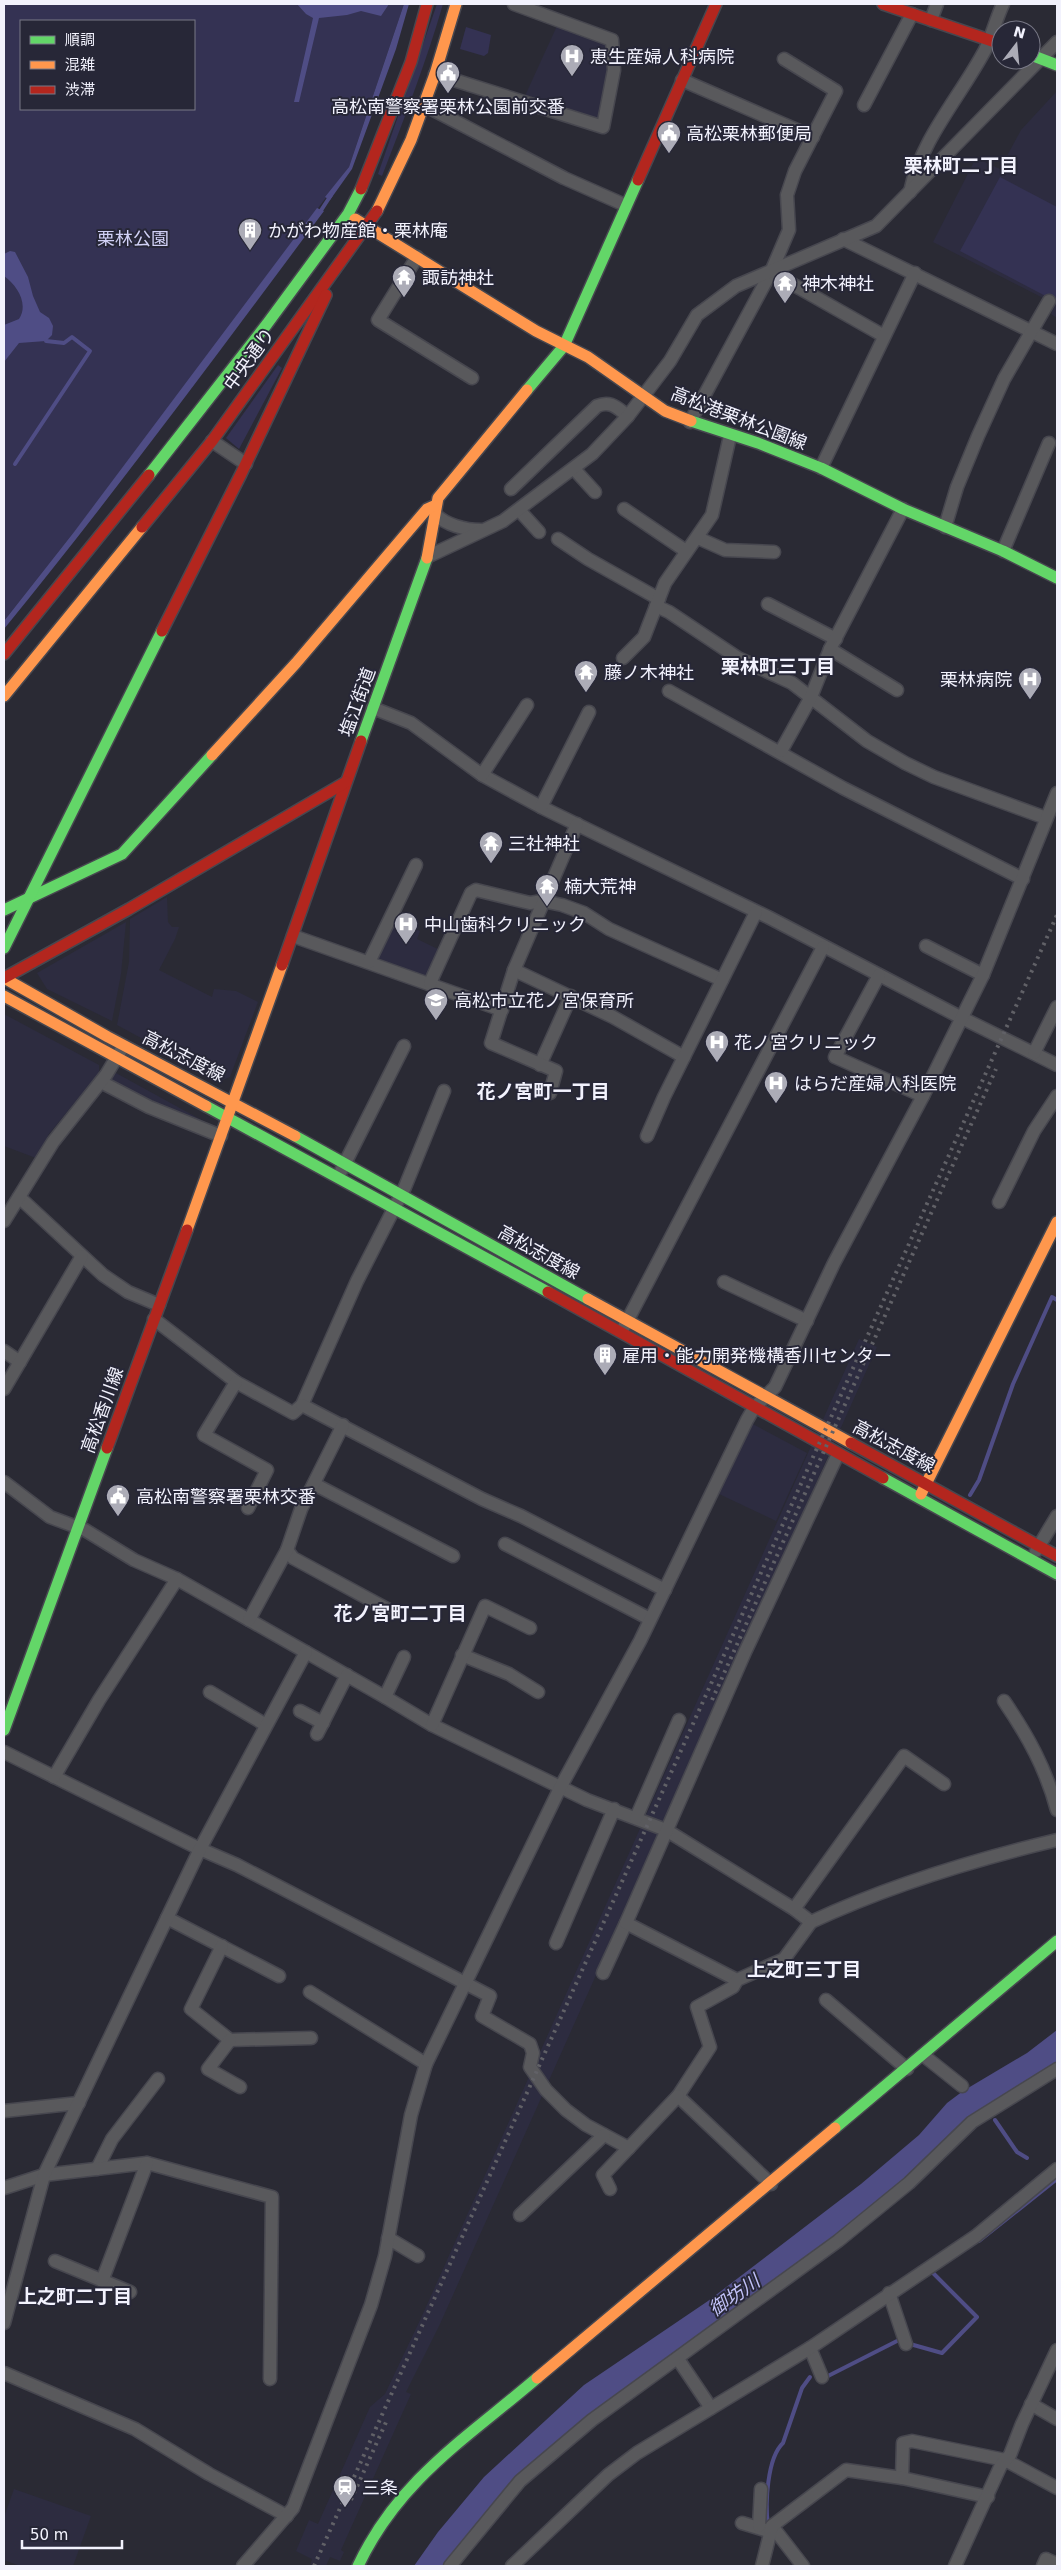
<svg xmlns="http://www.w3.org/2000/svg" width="1061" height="2570" font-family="'DejaVu Sans','Noto Sans JP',sans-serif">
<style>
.built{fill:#2d2c40}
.green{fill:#343253;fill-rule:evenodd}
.water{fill:#4f4d85}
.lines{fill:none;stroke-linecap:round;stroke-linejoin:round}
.stream{stroke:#4f4d85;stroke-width:4}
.street-casing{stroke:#47474f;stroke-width:15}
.fast-casing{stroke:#47474f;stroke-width:14}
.slow-casing{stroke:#47474f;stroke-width:14}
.jam-casing{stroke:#47474f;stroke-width:14}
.street{stroke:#59595c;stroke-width:12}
.fast{stroke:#63d668;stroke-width:11}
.slow{stroke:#ff974d;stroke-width:11}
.jam{stroke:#b3261e;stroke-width:11}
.rail{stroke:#616167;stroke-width:4;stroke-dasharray:2.5 5;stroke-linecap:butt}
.labels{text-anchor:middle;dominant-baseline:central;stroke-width:4;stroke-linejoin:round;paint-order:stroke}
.poi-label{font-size:18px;fill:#f2f2fd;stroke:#272737;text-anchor:start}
.park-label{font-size:18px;fill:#d1d1f6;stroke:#272737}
.street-label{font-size:18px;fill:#f2f2fd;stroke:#272737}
.neighbourhood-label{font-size:19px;font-weight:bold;fill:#f2f2fd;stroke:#272737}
.water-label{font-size:19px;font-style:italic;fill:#c1c1f8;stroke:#272737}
</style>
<rect width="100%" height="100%" fill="#2a2a34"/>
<g class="built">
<path d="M557 26 608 46 611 72 600 122 524 98Z"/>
<path d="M1057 91V318L1051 314 1055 304 933 242 976 158 1000 169 1021 130Z"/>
<path d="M167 897 168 922 172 927H179L175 939 159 970 212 997 214 989 236 991 258 1002 230 1077 221 1081 117 1025 129 962 130 919Z"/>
<path d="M395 920 420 931 417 939 442 951 430 978 380 962 378 956Z"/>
<path d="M126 922 121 974 112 1021 47 989 37 973Z"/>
<path d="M4 1014 99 1065V1073L49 1134 36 1158 4 1146Z"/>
<path d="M116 1073 207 1123 209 1129 108 1083 110 1075Z"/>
<path d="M859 1339 877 1347 440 2324 406 2392 411 2394 341 2550 344 2552 340 2561 330 2557 326 2566H310L312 2559 296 2551 309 2520 318 2524 370 2407 385 2394 422 2316Z"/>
<path d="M751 1423 807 1453 776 1521 717 1493Z"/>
<path d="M14 2489 91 2516 73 2566H20L4 2560V2517Z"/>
</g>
<g class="green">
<path d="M4 4H404L349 167 82 522 4 621ZM21 21H194V109H21Z"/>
<path d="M437 4H443C426 63 404 119 382 176L378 174Z"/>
<path d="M466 27 491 35 488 53 484 56 460 49Z"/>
<path d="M1000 177 1057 207V302L960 251Z"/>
<path d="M278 365 282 368 239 449 226 438Z"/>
</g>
<g class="water">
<path d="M297 4H389L381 16 361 11 347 15 319 18 299 102H294L313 18 306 14Z"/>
<path d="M404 4H409L396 49 352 169 330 200 325 197 349 167Z"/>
<path d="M317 208 324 211C219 352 115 493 4 629V621L74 532Z"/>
<path d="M10 251 15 252 28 277 33 296 40 312 49 318 53 326 52 335 46 341 19 343 4 362V325L19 319C29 304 17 285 4 276V254Z"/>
<path d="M1057 2030V2062L883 2201 597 2409 446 2566H414L438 2532 484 2477 584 2385 708 2301 861 2184 919 2135 947 2103 963 2091 1027 2053Z"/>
</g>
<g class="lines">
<g class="stream">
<path d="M320 212 331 195"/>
<path d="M15 464 90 351 72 337 64 343 46 341"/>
<path d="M970 1495 979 1480 1013 1384 1052 1297 1057 1300"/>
<path d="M995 2120 1017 2152 1027 2158"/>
<path d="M979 2241 1057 2179"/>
<path d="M910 2344 942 2353 977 2317 932 2272"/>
<path d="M828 2376 897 2341"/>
<path d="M768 2525C765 2504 767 2458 783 2443L802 2388 810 2377"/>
</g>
<g class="street-casing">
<g id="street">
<path d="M931 20 937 4"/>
<path d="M784 59 836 91 795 171 787 195 789 230 771 272 884 336"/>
<path d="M435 74 603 127 614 70 612 40 514 4"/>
<path d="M682 80 813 137"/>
<path d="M424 105 564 178 625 205"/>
<path d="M864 105 912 14"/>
<path d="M910 192C921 139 960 97 985 50 992 36 996 19 1003 4"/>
<path d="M843 239 1057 344"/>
<path d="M417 257 378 320 472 378"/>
<path d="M690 422 771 272"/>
<path d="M212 441 246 464"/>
<path d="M821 468 915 273"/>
<path d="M574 469 595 492"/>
<path d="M511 489 597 406C611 400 617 408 628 416"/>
<path d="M624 509 686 551"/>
<path d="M519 510 539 532"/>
<path d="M435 514C446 525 465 530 481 530"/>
<path d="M945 527 957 487 978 436 1004 379 1049 301"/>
<path d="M698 538 725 550 774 552"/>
<path d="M558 539 588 559 659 599"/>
<path d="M1003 551 1049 443"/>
<path d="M429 556 503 521 592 454 628 416 670 361 697 315 736 286 876 226 1057 42"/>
<path d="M768 604 836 639"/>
<path d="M656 606 669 612 738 658 792 683 867 741 905 763 934 777 1046 818"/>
<path d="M830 649 897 690"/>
<path d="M623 658 644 637 665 583 712 515 730 436"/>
<path d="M669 691 843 788 1023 879"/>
<path d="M373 708 411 723 482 775 541 807 768 917 960 1017 1057 1065"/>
<path d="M781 751 811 697 830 649 903 509"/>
<path d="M482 775 527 705"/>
<path d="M541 807 589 712"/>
<path d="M293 936 502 1010"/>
<path d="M926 946 983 975"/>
<path d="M369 962 416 865"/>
<path d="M514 970 613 1017 684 1057"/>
<path d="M879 975 835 1057 923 1096"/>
<path d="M430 983 471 893 476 890 530 903 543 901 562 905 584 913 609 929 722 980"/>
<path d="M1034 1053 1057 1007"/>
<path d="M540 1065 571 996"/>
<path d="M101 1082 149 1107 221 1136"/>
<path d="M550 1093 556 1071 491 1043 514 970 577 824"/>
<path d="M647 1136 664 1097 756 912"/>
<path d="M341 1171 404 1046"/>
<path d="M19 1197 103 1275 128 1292 159 1305"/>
<path d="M999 1202 1034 1131 1057 1096"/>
<path d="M4 1221 53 1142 106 1075 121 1050"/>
<path d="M724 1282 807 1321"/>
<path d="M154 1319 236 1382 293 1413 302 1405 357 1281 405 1187 444 1091"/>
<path d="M624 1327 823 947"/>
<path d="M4 1351 20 1362"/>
<path d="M236 1382 204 1435 267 1470 248 1508"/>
<path d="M4 1389 82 1256"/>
<path d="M302 1405 482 1499 521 1516 665 1590"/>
<path d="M4 1482 50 1517 85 1530 134 1560 177 1579 385 1697 432 1725 587 1800 666 1830 794 1909 811 1922C890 1885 973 1860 1057 1840"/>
<path d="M314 1484 453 1556"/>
<path d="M505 1544 650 1619"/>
<path d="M287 1550 293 1558 389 1610"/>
<path d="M1036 1551 1057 1516"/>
<path d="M249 1620 287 1550 301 1509 343 1425"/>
<path d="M462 1655 509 1674 538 1692"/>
<path d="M210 1692 266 1725"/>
<path d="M385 1697 404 1657"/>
<path d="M1004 1701C1028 1736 1046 1769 1057 1810"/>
<path d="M300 1711 323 1723"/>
<path d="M432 1725 485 1606 530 1628"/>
<path d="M317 1734 347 1675"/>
<path d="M4 1752 200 1849 237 1865 490 1996 482 2016 530 2044 533 2053 530 2067 546 2090 566 2110 586 2125 629 2148"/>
<path d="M54 1777 99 1700 177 1579"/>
<path d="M636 1818 679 1720"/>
<path d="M794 1909 904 1756 944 1784"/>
<path d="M167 1918 279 1976"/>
<path d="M556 1943 614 1809"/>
<path d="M222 1946 191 2009 230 2040 311 2038"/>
<path d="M603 1973 626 1923"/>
<path d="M737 1980 626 1923 745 1652 838 1454"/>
<path d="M310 1992 426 2064"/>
<path d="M826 2000 907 2069"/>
<path d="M230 2040 208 2069 240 2087"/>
<path d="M923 2055 962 2086"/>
<path d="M4 2111 79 2103"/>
<path d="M97 2169 112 2139 158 2079"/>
<path d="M771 2184 678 2096 710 2047 697 2007 733 1987 737 1980 784 1959 811 1922"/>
<path d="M4 2188 44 2175 147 2163 272 2197 270 2379"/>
<path d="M610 2189 603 2175 678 2096"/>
<path d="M520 2215 604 2135"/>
<path d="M388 2238 418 2256"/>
<path d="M55 2261 130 2292"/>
<path d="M102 2281 147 2163"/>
<path d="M889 2293 906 2344"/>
<path d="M4 2323 44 2175 200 1849 306 1652"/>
<path d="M810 2348 822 2377"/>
<path d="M678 2359 711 2408"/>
<path d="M4 2373 135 2429 209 2474 287 2516"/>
<path d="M1031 2404 1057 2419"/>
<path d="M902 2478 903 2443 912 2441 1005 2460 1057 2488"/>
<path d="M742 2523 765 2530"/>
<path d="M759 2526 761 2489"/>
<path d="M772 2526 803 2566"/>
<path d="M243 2566 293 2508 371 2305 385 2256 411 2115 426 2064 560 1788 640 1641 747 1420 754 1408 775 1387 834 1263 923 1096 983 975 1057 793"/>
<path d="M450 2566 520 2481 592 2420 838 2241 909 2183 972 2122 1057 2069"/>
<path d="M512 2566 608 2475 637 2453 810 2348 976 2236 1057 2169"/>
<path d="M762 2566 772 2526 846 2470 902 2478 988 2497"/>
<path d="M955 2566 1001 2465 1010 2455 1022 2424 1057 2350"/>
<path d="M1043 2566 1046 2559 1057 2564"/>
</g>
</g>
<g class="fast-casing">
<g id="fast">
<path d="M1031 55 1057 65"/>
<path d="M527 390 564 346 638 180"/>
<path d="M691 421 758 443 821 468 903 509 1003 551 1057 578"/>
<path d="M149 475 267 324 348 214 361 189"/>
<path d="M361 741 427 558"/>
<path d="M4 910 122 854 212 755"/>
<path d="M4 948 162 631"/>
<path d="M206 1106 548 1292"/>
<path d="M295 1136 588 1299"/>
<path d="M883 1478 1057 1574"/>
<path d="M4 1730 107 1448"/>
<path d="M835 2128 1057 1941"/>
<path d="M358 2566C399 2479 467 2438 537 2378"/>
</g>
</g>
<g class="slow-casing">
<g id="slow">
<path d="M377 211 411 140 435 74 456 4"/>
<path d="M355 219 536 331 588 357 665 411 691 421"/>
<path d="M427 558 438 498 527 390"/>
<path d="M4 696 142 527"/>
<path d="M212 755 296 663 427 509 436 505"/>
<path d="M4 978 108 1037 295 1136"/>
<path d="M4 996 206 1106"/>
<path d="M187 1230 282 965"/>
<path d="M588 1299 851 1443"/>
<path d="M921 1494 1057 1222"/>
<path d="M537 2378 835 2128"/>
</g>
</g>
<g class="jam-casing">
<g id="jam">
<path d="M883 4 1001 44"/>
<path d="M638 180 716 4"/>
<path d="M361 189 411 62 427 4"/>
<path d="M142 527 212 441 377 211"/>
<path d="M162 631 241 474 326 295"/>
<path d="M4 654 149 475"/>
<path d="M282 965 361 741"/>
<path d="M4 978 129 909 346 782"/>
<path d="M548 1292 883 1478"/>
<path d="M851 1443 1057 1556"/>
<path d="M107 1448 187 1230"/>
</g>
</g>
<use href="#street" class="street"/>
<use href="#fast" class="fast"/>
<use href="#slow" class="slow"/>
<use href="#jam" class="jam"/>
<g class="rail">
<path d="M712 1700 996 1069"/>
<path d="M351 2500 387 2420"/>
<path d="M314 2566 1057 915"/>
</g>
</g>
<defs>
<g id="hospital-pin" transform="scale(1.25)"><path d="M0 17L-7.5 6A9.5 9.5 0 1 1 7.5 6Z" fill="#acacb7" stroke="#272737"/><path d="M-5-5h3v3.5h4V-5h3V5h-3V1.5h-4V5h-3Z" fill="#fff"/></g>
<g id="civic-pin" transform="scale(1.25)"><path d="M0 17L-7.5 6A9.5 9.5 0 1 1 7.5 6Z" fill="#acacb7" stroke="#272737"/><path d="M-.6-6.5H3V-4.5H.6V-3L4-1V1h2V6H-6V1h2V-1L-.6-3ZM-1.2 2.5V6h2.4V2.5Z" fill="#fff"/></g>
<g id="building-pin" transform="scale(1.25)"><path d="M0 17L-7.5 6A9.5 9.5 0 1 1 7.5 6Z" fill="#acacb7" stroke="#272737"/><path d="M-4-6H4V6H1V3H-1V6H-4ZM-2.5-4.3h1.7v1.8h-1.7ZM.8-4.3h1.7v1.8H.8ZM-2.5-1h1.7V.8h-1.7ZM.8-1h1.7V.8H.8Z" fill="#fff"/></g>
<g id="temple-pin" transform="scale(1.25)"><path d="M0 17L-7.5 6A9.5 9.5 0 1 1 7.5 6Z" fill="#acacb7" stroke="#272737"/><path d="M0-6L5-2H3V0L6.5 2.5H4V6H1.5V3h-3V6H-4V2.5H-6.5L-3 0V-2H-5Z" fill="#fff"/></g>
<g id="school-pin" transform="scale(1.25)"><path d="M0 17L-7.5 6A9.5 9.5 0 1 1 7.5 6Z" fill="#acacb7" stroke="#272737"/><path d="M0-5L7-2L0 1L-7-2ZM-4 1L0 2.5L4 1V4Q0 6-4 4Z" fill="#fff"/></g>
<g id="station-pin" transform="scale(1.25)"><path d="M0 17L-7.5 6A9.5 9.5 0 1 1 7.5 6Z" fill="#acacb7" stroke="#272737"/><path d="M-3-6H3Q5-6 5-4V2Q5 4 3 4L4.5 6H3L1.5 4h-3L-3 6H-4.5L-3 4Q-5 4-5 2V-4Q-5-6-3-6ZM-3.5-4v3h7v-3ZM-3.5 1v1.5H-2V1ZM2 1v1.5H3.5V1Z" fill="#fff"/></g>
</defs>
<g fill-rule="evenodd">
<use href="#hospital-pin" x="572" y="56"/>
<use href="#civic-pin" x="448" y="73"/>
<use href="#civic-pin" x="669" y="133"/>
<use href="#building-pin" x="250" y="230"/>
<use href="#temple-pin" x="404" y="277"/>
<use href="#temple-pin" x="785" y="283"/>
<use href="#temple-pin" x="586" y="672"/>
<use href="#hospital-pin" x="1030" y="679"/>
<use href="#temple-pin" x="491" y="843"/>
<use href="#temple-pin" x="547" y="886"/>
<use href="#hospital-pin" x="406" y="924"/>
<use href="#school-pin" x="436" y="1000"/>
<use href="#hospital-pin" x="717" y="1042"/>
<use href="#hospital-pin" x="776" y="1083"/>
<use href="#building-pin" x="605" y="1355"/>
<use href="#civic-pin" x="118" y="1496"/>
<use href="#station-pin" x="345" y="2487"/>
</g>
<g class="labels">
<g class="poi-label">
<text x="590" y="56">恵生産婦人科病院</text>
<text x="448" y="106" text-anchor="middle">高松南警察署栗林公園前交番</text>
<text x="686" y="133">高松栗林郵便局</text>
<text x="268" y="230">かがわ物産館・栗林庵</text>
<text x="422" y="277">諏訪神社</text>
<text x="802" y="283">神木神社</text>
<text x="604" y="672">藤ノ木神社</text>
<text x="1012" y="679" text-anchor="end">栗林病院</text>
<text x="508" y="843">三社神社</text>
<text x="564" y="886">楠大荒神</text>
<text x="424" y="924">中山歯科クリニック</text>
<text x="454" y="1000">高松市立花ノ宮保育所</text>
<text x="734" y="1042">花ノ宮クリニック</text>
<text x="794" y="1083">はらだ産婦人科医院</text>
<text x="622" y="1355">雇用・能力開発機構香川センター</text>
<text x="136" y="1496">高松南警察署栗林交番</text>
<text x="362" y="2487">三条</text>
</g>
<g class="park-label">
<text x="133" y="238">栗林公園</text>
</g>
<g class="street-label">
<text transform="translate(249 359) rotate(-54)">中央通り</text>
<text transform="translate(739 418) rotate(21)">高松港栗林公園線</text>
<text transform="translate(357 702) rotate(-70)">塩江街道</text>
<text transform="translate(184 1056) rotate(27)">高松志度線</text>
<text transform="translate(539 1252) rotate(29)">高松志度線</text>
<text transform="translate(102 1410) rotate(-70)">高松香川線</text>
<text transform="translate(894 1446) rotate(28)">高松志度線</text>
</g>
<g class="neighbourhood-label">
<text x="961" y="165">栗林町二丁目</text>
<text x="778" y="666">栗林町三丁目</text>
<text x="543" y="1091">花ノ宮町一丁目</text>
<text x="400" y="1613">花ノ宮町二丁目</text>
<text x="804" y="1969">上之町三丁目</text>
<text x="75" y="2296">上之町二丁目</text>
</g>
<g class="water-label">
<text transform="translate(734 2295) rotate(-35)">御坊川</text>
</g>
</g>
<rect width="1061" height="2570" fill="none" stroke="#f2f2fd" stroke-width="10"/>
<rect x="20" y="20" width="175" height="90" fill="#272737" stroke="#787886"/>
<rect x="30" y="36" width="25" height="8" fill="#63d668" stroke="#787886"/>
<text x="65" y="45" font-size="15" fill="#f2f2fd">順調</text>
<rect x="30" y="61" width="25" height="8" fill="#ff974d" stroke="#787886"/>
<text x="65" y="70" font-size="15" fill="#f2f2fd">混雑</text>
<rect x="30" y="86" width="25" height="8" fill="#b3261e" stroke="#787886"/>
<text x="65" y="95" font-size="15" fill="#f2f2fd">渋滞</text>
<g transform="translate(1016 45) rotate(16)"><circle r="24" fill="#272737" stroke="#787886"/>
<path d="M0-4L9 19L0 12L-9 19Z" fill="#acacb7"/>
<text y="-8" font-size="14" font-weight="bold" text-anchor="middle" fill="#f2f2fd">N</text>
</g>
<path d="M22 2540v8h100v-8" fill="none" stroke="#f2f2fd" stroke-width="2.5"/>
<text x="30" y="2540" font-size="15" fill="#f2f2fd" stroke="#272737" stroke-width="4" paint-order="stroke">50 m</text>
</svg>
